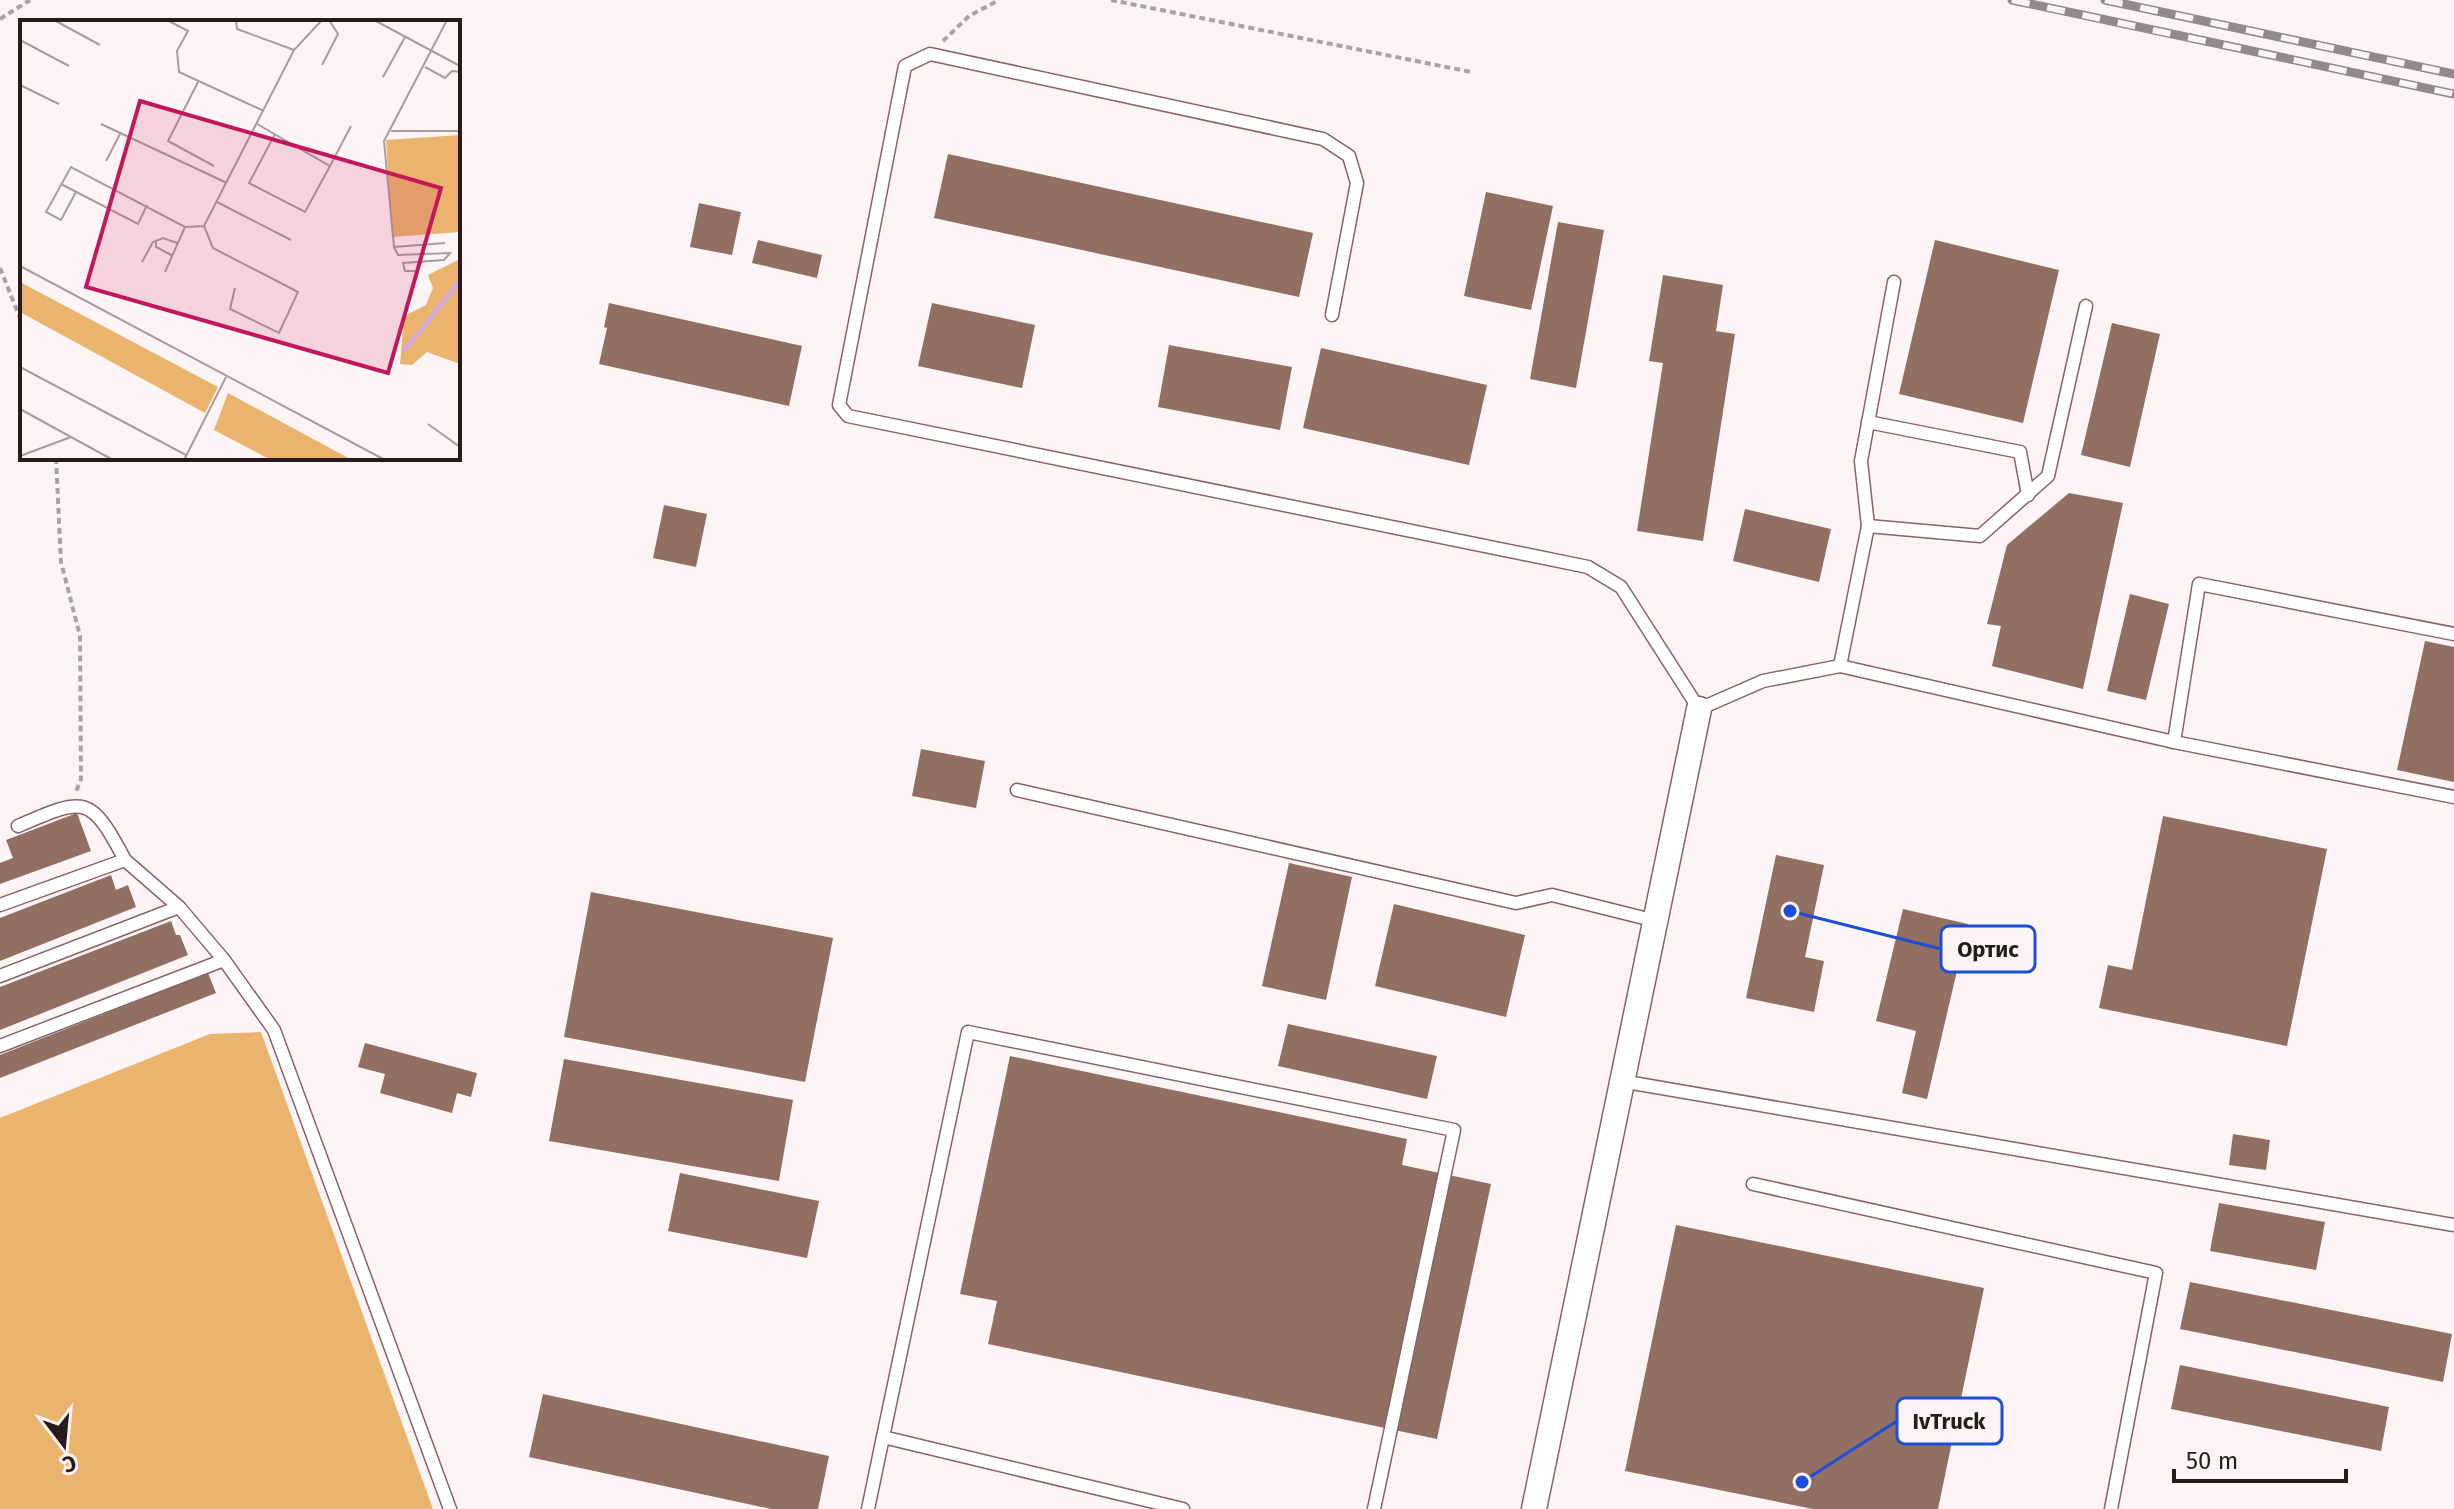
<svg xmlns="http://www.w3.org/2000/svg" width="2454" height="1509" font-family="'Fira Sans',sans-serif">
<style>
.forest{fill:#eab36e}
.building{fill:#916f63}
.lines{fill:none;stroke-linecap:round;stroke-linejoin:round}
.service-casing{stroke:#876368;stroke-width:15}
.minor-casing{stroke:#876368;stroke-width:27}
.path{stroke:#aca1a2;stroke-width:4;stroke-dasharray:6 4;stroke-linecap:butt}
.service{stroke:#fff;stroke-width:12}
.minor{stroke:#fff;stroke-width:24}
.rail-casing{stroke:#94888a;stroke-width:9}
.rail{stroke:#fdf4f5;stroke-width:6;stroke-dasharray:18;stroke-linecap:butt}
.inset-river{fill:none;stroke:#cea6ee;stroke-width:4}
.inset-road{fill:none;stroke:#a89d9e;stroke-width:2}
.view{fill:#c2185b;fill-opacity:0.15;stroke:#c2185b;stroke-width:4}
.inset-edge{fill:none;stroke:#291a1c;stroke-width:4}
.leader{fill:none;stroke:#1d4ed8;stroke-width:3}
.callout-dot{fill:#1d4ed8;stroke:#fdf4f5;stroke-width:3}
.callout{fill:#fdf4f5;stroke:#1d4ed8;stroke-width:3}
.callout-label{font-size:22px;text-anchor:middle;font-weight:bold;fill:#291a1c}
</style>
<rect width="100%" height="100%" fill="#fdf4f5"/>
<path class="forest" d="M261 1032 433 1509H0V1118L210 1034Z"/>
<g class="building">
<path d="M948 154 1313 233 1299 297 934 218Z"/>
<path d="M1486 192 1553 206 1531 310 1464 296Z"/>
<path d="M699 203 741 212 732 255 690 247Z"/>
<path d="M1558 222 1604 230 1576 388 1530 379Z"/>
<path d="M758 240 822 255 817 278 752 263Z"/>
<path d="M1935 240 2059 270 2023 423 1899 394Z"/>
<path d="M1663 275 1723 285 1716 331 1735 334 1703 541 1637 531 1663 363 1649 361Z"/>
<path d="M609 303 802 346 789 406 599 364 607 328 604 327Z"/>
<path d="M932 303 1035 325 1022 388 918 366Z"/>
<path d="M2112 323 2160 334 2130 467 2081 455Z"/>
<path d="M1169 345 1292 367 1280 430 1158 407Z"/>
<path d="M1321 348 1487 385 1469 465 1303 428Z"/>
<path d="M2069 493 2123 503 2083 689 1992 666 2001 626 1987 624 2007 545Z"/>
<path d="M664 505 707 514 696 567 653 558Z"/>
<path d="M1745 509 1831 529 1819 582 1733 561Z"/>
<path d="M2130 594 2169 604 2146 700 2107 691Z"/>
<path d="M2425 641 2454 647V782L2397 770Z"/>
<path d="M921 749 985 761 976 808 912 796Z"/>
<path d="M77 813 91 851 0 884V863L13 858 6 840Z"/>
<path d="M2163 816 2327 849 2287 1046 2099 1008 2108 965 2132 970Z"/>
<path d="M1776 855 1824 865 1805 957 1824 961 1814 1012 1746 998Z"/>
<path d="M1289 863 1352 877 1326 1000 1262 986Z"/>
<path d="M111 875 116 890 128 885 136 907 0 961V918Z"/>
<path d="M591 892 833 938 805 1082 564 1037Z"/>
<path d="M1394 904 1525 935 1506 1017 1375 986Z"/>
<path d="M1903 909 1968 924 1927 1099 1902 1093 1916 1031 1876 1021Z"/>
<path d="M171 921 176 935H180L188 955 0 1030V987Z"/>
<path d="M208 973 216 993 0 1078V1055Z"/>
<path d="M1288 1024 1437 1056 1427 1099 1278 1066Z"/>
<path d="M365 1043 477 1073 471 1097 457 1093 452 1113 380 1093 385 1074 358 1067Z"/>
<path d="M1010 1056 1407 1139 1402 1165 1491 1184 1437 1439 988 1344 997 1301 960 1294Z"/>
<path d="M564 1059 793 1100 779 1181 549 1141Z"/>
<path d="M2233 1134 2270 1140 2266 1170 2229 1165Z"/>
<path d="M680 1173 819 1201 807 1258 668 1231Z"/>
<path d="M2219 1203 2325 1222 2316 1270 2210 1251Z"/>
<path d="M1676 1225 1984 1288 1938 1509H1813L1625 1471Z"/>
<path d="M2190 1282 2452 1334 2443 1382 2180 1329Z"/>
<path d="M2180 1365 2389 1407 2381 1451 2171 1409Z"/>
<path d="M543 1394 829 1456 818 1509H771L529 1457Z"/>
</g>
<g class="lines">
<g class="service-casing">
<g id="service">
<path d="M1332 315 1357 183 1349 156 1323 139 930 54 905 66 839 405 848 416 1588 567 1621 587 1699 709 1763 681 1840 666 2174 742 2454 797"/>
<path d="M1868 422 2020 452 2028 495"/>
<path d="M1868 526 1980 536 2048 476 2086 306"/>
<path d="M1840 666 1868 526 1861 461 1894 282"/>
<path d="M2174 742 2199 584 2454 634"/>
<path d="M1017 790 1516 903 1552 895 1656 921"/>
<path d="M125 860 179 907"/>
<path d="M0 905 125 860C90 794 85 797 18 826"/>
<path d="M0 976 179 907 224 960"/>
<path d="M0 1046 224 960 274 1030 450 1509"/>
<path d="M1621 1081 2454 1225"/>
<path d="M1753 1184 2156 1273 2111 1509"/>
<path d="M883 1437 968 1032 1454 1130 1374 1509"/>
<path d="M868 1509 883 1437 1183 1509"/>
</g>
</g>
<g class="minor-casing">
<path id="minor" d="M1534 1509 1699 709"/>
</g>
<g class="path">
<path d="M1111 0 1471 72"/>
<path d="M0 19 30 0"/>
<path d="M943 41 969 16 999 0"/>
<path d="M0 268 22 323"/>
<path d="M56 458 61 562 80 636 81 779 76 792"/>
</g>
<use href="#service" class="service"/>
<use href="#minor" class="minor"/>
<g class="rail-casing">
<g id="rail">
<path d="M2012 0 2454 94"/>
<path d="M2105 0 2454 74"/>
</g>
</g>
<use href="#rail" class="rail"/>
</g>
<g transform="translate(20 20)">
<rect width="440" height="440" fill="#fdf4f5"/>
<path d="M440 115V212L372 217 366 120ZM440 239V344L407 332 392 345 380 344 384 296 406 285 413 268 408 255ZM0 262 198 367 185 393 0 292ZM208 373 332 440H251L194 410Z" fill="#eab36e"/>
<path class="inset-river" d="M384 331 440 261"/>
<path class="inset-road" d="M34 0 80 25M147 0 168 11 157 31 159 52 244 91M216 0 217 9 274 30M354 0 440 46M0 20 49 46M302 45 318 14 309 0M405 47 425 58 432 51 440 52M363 57 385 17M178 62 148 121 194 146M0 65 39 84M81 104 207 163M237 104 310 146 331 106M371 111H440M255 114 229 163 285 192 310 146M86 141 101 112M41 164 118 204 127 185M56 172 41 200 26 192 51 147 165 207 184 206M197 182 271 220M136 221V227L153 236M425 223 374 227 364 121 427 0M374 227 378 235 430 233 424 240 383 243 385 251H395M122 242 133 222 143 218 157 223M0 246 365 440M145 252 165 207M215 268 210 289 259 313 278 272 193 228 184 206 274 30 302 0M0 347 166 435M0 389 93 440M408 404 440 427M0 436 51 417M164 440 206 357"/>
<path class="view" d="M120 81 421 168 368 353 66 267Z"/>
<rect width="440" height="440" class="inset-edge"/>
</g>
<path class="leader" d="M1790 911L1941 949M1802 1482L1897 1421"/>
<g class="callout-dot">
<circle cx="1790" cy="911" r="8"/>
<circle cx="1802" cy="1482" r="8"/>
</g>
<g class="callout">
<rect x="1941" y="926" width="94" height="46" rx="8"/>
<rect x="1897" y="1398" width="105" height="46" rx="8"/>
</g>
<g class="callout-label">
<text x="1988" y="957">Ортис</text>
<text x="1949" y="1429">IvTruck</text>
</g>
<g transform="translate(64 1445) rotate(164)" stroke="#fdf4f5" stroke-width="6" paint-order="stroke">
<path d="M0-6L14 30L0 20L-14 30Z" fill="#291a1c"/>
<text y="-12" font-size="22" font-weight="bold" text-anchor="middle" fill="#291a1c">С</text>
</g>
<path d="M2174 1469v12h172v-12" fill="none" stroke="#291a1c" stroke-width="4"/>
<text x="2186" y="1469" font-size="24" fill="#291a1c" stroke="#fdf4f5" stroke-width="6" paint-order="stroke">50 m</text>
</svg>
